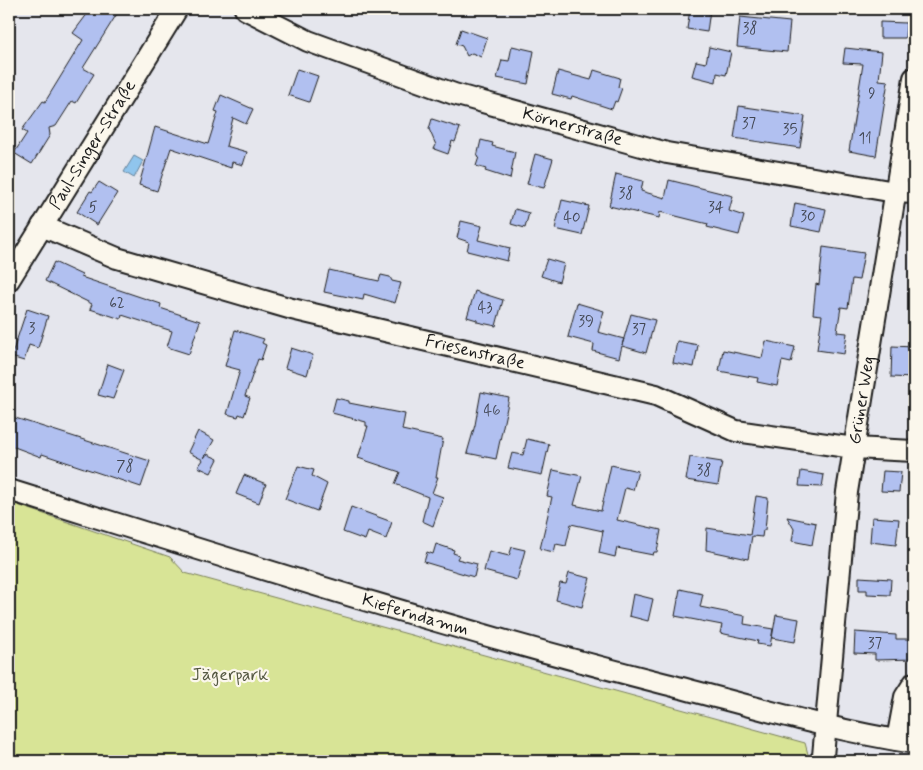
<svg xmlns="http://www.w3.org/2000/svg" width="923" height="770" font-family="Mynerve,sans-serif">
<style>
.green{fill:#d8e496;stroke:#7a8059}
.water{fill:#90c5ed;stroke:#628199}
.building{fill:#b1c0f0;stroke:#1c1c1c}
.lines{fill:none;stroke-linecap:round;stroke-linejoin:round}
.minor-casing{stroke:#1c1c1c;stroke-width:24}
.minor{stroke:#fbf7ec;stroke-width:20}
.labels{text-anchor:middle;dominant-baseline:central;stroke-width:4.5;stroke-linejoin:round;paint-order:stroke}
.number-label{font-size:15px;fill:#414551}
.street-label{font-size:18px;fill:#1c1c1c;stroke:#fbf7ec}
.park-label{font-size:18px;fill:#545841;stroke:#fbf7ec}
</style>
<rect width="100%" height="100%" fill="#e5e6ed"/>
<filter id="ink" filterUnits="userSpaceOnUse"><feTurbulence type="fractalNoise" baseFrequency=".02" numOctaves="2"/><feDisplacementMap in="SourceGraphic" scale="10" xChannelSelector="R" yChannelSelector="G"/><feConvolveMatrix kernelMatrix="1 2 1 2 8 2 1 2 1" color-interpolation-filters="sRGB"/></filter>
<g filter="url(#ink)">
<path class="green" d="M9 502 170 557 185 573 805 743 809 758 807 761H9Z"/>
<path class="water" d="M134 156 143 161 134 178 124 172Z"/>
<g class="building">
<path d="M91 9H120L83 68 94 74 76 103 72 101 56 126 49 128 50 135 32 164 14 153 27 133 22 130 43 101 45 102 83 40 73 33Z"/>
<path d="M690 9 710 10 707 32 687 29Z"/>
<path d="M740 17 790 22 787 52 737 47Z"/>
<path d="M880 22 906 23 905 38H880Z"/>
<path d="M461 29 487 38 481 57 472 53 467 56 462 46 456 44Z"/>
<path d="M512 46 534 51 528 84 497 78 502 60 509 61Z"/>
<path d="M709 47 731 52 726 75 717 73 716 82 692 76 696 61 706 63Z"/>
<path d="M845 48 882 52 879 80 888 81 876 156 849 151 863 64 843 63Z"/>
<path d="M297 69 318 76 309 102 288 95Z"/>
<path d="M594 70 620 78 618 87 622 88 617 102 615 101 612 109 572 96 571 99 552 94 558 71 591 80Z"/>
<path d="M221 95 253 109 246 124 233 118 226 146 247 152 243 165 232 162 231 168 171 148 157 191 139 185 155 127 208 144 218 112 215 111Z"/>
<path d="M739 106 805 116 800 148 734 138Z"/>
<path d="M432 119 460 128 455 142 452 141 448 154 434 149 436 145 429 129Z"/>
<path d="M481 140 493 143 492 146 515 152 510 179 485 171 486 169 476 166 479 157H477Z"/>
<path d="M535 154 553 159 544 188 527 184Z"/>
<path d="M616 174 643 181 641 191 665 198 669 180 733 196 729 211 744 216 739 235 707 227 708 224 660 212 659 218 609 206Z"/>
<path d="M99 182 117 193 97 225 77 212 90 191 92 192Z"/>
<path d="M562 200 589 206 582 235 555 229Z"/>
<path d="M795 203 826 209 821 232 791 226Z"/>
<path d="M515 209 529 213 525 228 511 224Z"/>
<path d="M461 221 482 226 478 240 510 248 507 261 467 251 469 242 457 238Z"/>
<path d="M823 247 864 253 859 280 852 279 848 308 841 307 837 332 847 333 844 354 817 350 822 315 813 314 816 284 819 285Z"/>
<path d="M547 259 564 264 559 282 541 276Z"/>
<path d="M54 262 82 275 81 277 161 304 160 308 200 321 189 354 167 347 172 331 122 315 121 319 90 309 92 304 45 281Z"/>
<path d="M329 270 379 281 381 275 390 277 392 281 401 283 395 303 364 294 363 300 324 292Z"/>
<path d="M475 291 503 300 496 326 477 322V320L467 317Z"/>
<path d="M577 303 604 311 598 332 624 339 622 345 631 314 655 320 646 353 622 346 619 358 593 351 594 344 568 337Z"/>
<path d="M27 309 48 316 38 348 29 345 24 361 11 357Z"/>
<path d="M235 330 264 339 262 343 266 345 261 360 258 359 245 396 250 398 244 416 239 414 238 417 227 414 240 370 225 366Z"/>
<path d="M677 341 698 345 694 367 673 363Z"/>
<path d="M766 341 795 347 791 363 782 361 777 386 757 382 758 378 719 371 723 350 762 358Z"/>
<path d="M892 346 914 347V378L891 377Z"/>
<path d="M291 348 313 355 307 375 285 368Z"/>
<path d="M108 364 124 370 113 399 98 395Z"/>
<path d="M481 392 509 398 496 459 467 453 475 425Z"/>
<path d="M336 398 349 401V403L405 414 402 430 443 439 436 477H438L432 493 443 497 433 526 422 521 428 497 395 484 400 472 358 458 368 426H366V422L332 413Z"/>
<path d="M9 416 150 461 141 487 42 454 41 457 9 445Z"/>
<path d="M198 431 214 440 204 458 207 454 218 459 211 473 198 467 203 460 188 452Z"/>
<path d="M527 439 549 444 542 475 508 468 512 453 523 455Z"/>
<path d="M690 457 722 462 718 485 686 480Z"/>
<path d="M611 465 638 471 633 490 625 488 617 520 661 530 657 552H654L653 555 617 548 615 557 599 553 603 531 571 524 566 546 556 544 554 552 540 549 552 497 547 496 553 470 582 476 574 505 601 511Z"/>
<path d="M298 466 314 470 312 476 327 484 317 511 285 499Z"/>
<path d="M801 471 824 475 822 487 799 486Z"/>
<path d="M883 471 901 472 899 492 881 491Z"/>
<path d="M244 475 266 484 259 503 236 494Z"/>
<path d="M756 496 768 498 765 530H763L762 537 752 536 748 559 706 550 707 528 750 535Z"/>
<path d="M351 507 392 522 386 539 368 532 365 540 343 532Z"/>
<path d="M787 517 816 523 812 545 792 541 794 529Z"/>
<path d="M872 517 899 519 896 545 870 542Z"/>
<path d="M436 544 454 550 453 553 459 555 457 559 477 564 474 577 424 562 427 552 433 554Z"/>
<path d="M512 547 525 550 517 580 484 571 489 551 509 556Z"/>
<path d="M569 573 590 578 582 607 556 600 560 583 566 584Z"/>
<path d="M859 577 891 579 890 595 867 594V590H859Z"/>
<path d="M680 589 703 594 700 607 745 616 744 624 773 629 770 646 757 644 758 641 720 633 722 625 675 616Z"/>
<path d="M633 594 653 599 648 621 629 616Z"/>
<path d="M776 615 799 619 795 642 772 638Z"/>
<path d="M855 632 896 635V639H914V659L875 660V654L854 653Z"/>
</g>
<g class="lines">
<g class="minor-casing">
<g id="minor">
<path id="s1" d="M245 9 308 41 454 94 667 153 895 192 914 193"/>
<path id="s2" d="M42 226 117 258 292 309 656 395 736 431 854 448 914 451"/>
<path id="s3" d="M9 280 177 9"/>
<path id="s4" d="M9 490C227 558 445 628 666 684 748 705 830 730 914 743"/>
<path d="M897 740 905 697 914 683"/>
<path id="s5" d="M820 761 823 756 847 492 914 78"/>
</g>
</g>
<use href="#minor" class="minor"/>
</g>
</g>
<g class="labels">
<g class="number-label">
<text x="750" y="29">38</text>
<text x="872" y="94">9</text>
<text x="749" y="124">37</text>
<text x="790" y="130">35</text>
<text x="865" y="139">11</text>
<text x="626" y="194">38</text>
<text x="93" y="208">5</text>
<text x="716" y="208">34</text>
<text x="808" y="217">30</text>
<text x="572" y="218">40</text>
<text x="117" y="304">62</text>
<text x="485" y="308">43</text>
<text x="586" y="322">39</text>
<text x="32" y="329">3</text>
<text x="639" y="330">37</text>
<text x="492" y="411">46</text>
<text x="125" y="467">78</text>
<text x="704" y="471">38</text>
<text x="875" y="644">37</text>
</g>
<g class="street-label">
<text stroke="none"><textPath href="#s1" startOffset="349">Körnerstraße</textPath></text>
<text stroke="none"><textPath href="#s3" startOffset="159">Paul-Singer-Straße</textPath></text>
<text stroke="none"><textPath href="#s2" startOffset="452">Friesenstraße</textPath></text>
<text stroke="none"><textPath href="#s5" startOffset="364">Grüner Weg</textPath></text>
<text stroke="none"><textPath href="#s4" startOffset="425">Kieferndamm</textPath></text>
</g>
<g class="park-label">
<text x="230" y="675">Jägerpark</text>
</g>
</g>
<rect width="923" height="770" fill="none" stroke="#fbf7ec" stroke-width="30"/>
<rect x="15" y="15" width="893" height="740" fill="none" stroke="#1c1c1c" stroke-width="2" filter="url(#ink)"/>
</svg>
